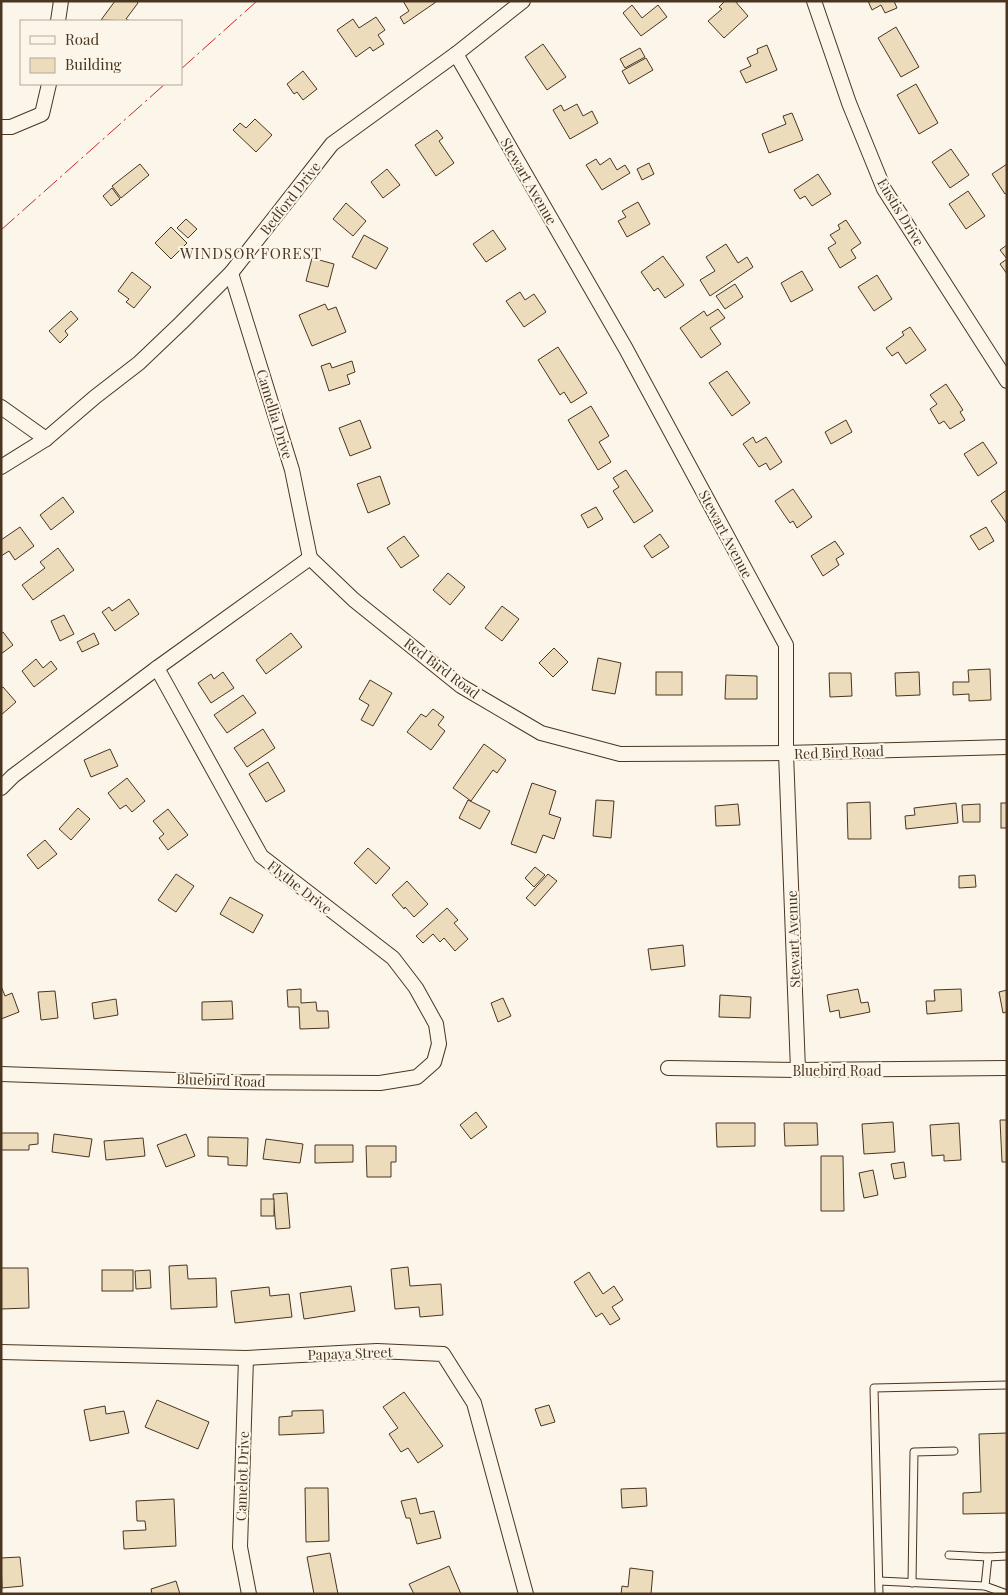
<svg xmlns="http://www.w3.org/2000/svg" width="1008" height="1595" font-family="'Playfair Display',serif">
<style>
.building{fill:#ecdcbc;stroke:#4a3520}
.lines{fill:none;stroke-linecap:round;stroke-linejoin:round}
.service-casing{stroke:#4a3520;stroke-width:9}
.minor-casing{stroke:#4a3520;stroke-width:16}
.service{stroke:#fbf6e9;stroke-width:7}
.minor{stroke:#fbf6e9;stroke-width:14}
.power{stroke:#c62828;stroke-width:1;stroke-dasharray:18 4 2.5 4;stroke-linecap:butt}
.labels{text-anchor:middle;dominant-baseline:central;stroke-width:4;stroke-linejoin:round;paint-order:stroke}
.street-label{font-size:14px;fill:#4a3520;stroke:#fbf6e9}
.neighbourhood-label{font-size:15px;letter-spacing:1px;fill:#4a3520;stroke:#fbf6e9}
</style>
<rect width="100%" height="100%" fill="#fbf6e9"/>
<g class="building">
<path d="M115 1H136L138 3 126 19 130 21 101 20Z"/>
<path d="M403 1H436V2L404 24 400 17 409 11Z"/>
<path d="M725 1H735L748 16 724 38 708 21 722 9 719 7Z"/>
<path d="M868 1H894L897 8 885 13 881 5 872 10Z"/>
<path d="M632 5 642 18 658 5 667 17 641 36 623 13Z"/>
<path d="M376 17 385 30 378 35 384 44 373 51 370 47 356 57 337 30 353 19 359 28Z"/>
<path d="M896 27 919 67 901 77 878 38Z"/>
<path d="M543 44 566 77 547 90 525 57Z"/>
<path d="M767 45 777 70 746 83 740 71 751 66 747 58 758 53 757 49Z"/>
<path d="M640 48 645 57 625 68 620 59Z"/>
<path d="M646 58 653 70 629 84 622 71Z"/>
<path d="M303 71 317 89 303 100 297 92 294 94 287 84Z"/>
<path d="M916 84 938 123 919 134 897 95Z"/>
<path d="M577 104 583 116 592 111 598 123 570 139 553 110 561 105 564 111Z"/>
<path d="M792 113 803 140 769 153 762 134 786 124 783 116Z"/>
<path d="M255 119 272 135 256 152 233 130 240 123 246 128Z"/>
<path d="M437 130 443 138 439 141 454 163 436 176 415 145Z"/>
<path d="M951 149 969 175 950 188 932 162Z"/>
<path d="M610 158 617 170 625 165 630 173 602 190 586 165 596 159 600 165Z"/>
<path d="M649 163 654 174 642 180 637 169Z"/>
<path d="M140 164 149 175 121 198 112 186Z"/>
<path d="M1007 164V193L1005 194 992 174Z"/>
<path d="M387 169 400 185 383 198 371 182Z"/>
<path d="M818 174 831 194 812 206 805 196 800 199 794 190Z"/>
<path d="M112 188 120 199 111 206 103 196Z"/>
<path d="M968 191 985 216 966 229 949 204Z"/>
<path d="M638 202 650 224 627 237 618 221 626 217 622 211Z"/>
<path d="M346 203 366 221 353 236 333 219Z"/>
<path d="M186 219 197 229 188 238 177 228Z"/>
<path d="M846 220 861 243 851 250 856 258 840 268 828 248 836 243 830 235 840 229 838 225Z"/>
<path d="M171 227 187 243 171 259 155 243Z"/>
<path d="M493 230 506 249 486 262 473 244Z"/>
<path d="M364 235 388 248 376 269 352 257Z"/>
<path d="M726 244 738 263 747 257 753 267 710 296 700 280 715 271 706 257Z"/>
<path d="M1007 245V274L1000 264 1007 259 1000 250Z"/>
<path d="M663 256 684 285 665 298 658 288 654 291 641 272Z"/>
<path d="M312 258 334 264 328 287 306 281Z"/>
<path d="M802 271 813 290 791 302 781 283Z"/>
<path d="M132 272 151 287 134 308 126 302 129 299 118 291Z"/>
<path d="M877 275 892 299 874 311 858 287Z"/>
<path d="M735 284 743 297 725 309 716 296Z"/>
<path d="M520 292 525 300 534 294 546 312 524 327 506 301Z"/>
<path d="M325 304 328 310 336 307 346 332 312 346 299 315Z"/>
<path d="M718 309 725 318 710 328 721 344 701 358 680 328 704 311 707 316Z"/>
<path d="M71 311 78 319 65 331 68 335 60 343 49 331Z"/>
<path d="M910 327 926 350 906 364 898 352 892 356 886 348 904 335 902 332Z"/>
<path d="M558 347 587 393 571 403 564 392 560 395 538 360Z"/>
<path d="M352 361 355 372 347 375 350 384 329 391 321 366 330 363 332 368Z"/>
<path d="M727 371 750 403 732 416 709 383Z"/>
<path d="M946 384 963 410 960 412 965 420 950 429 944 421 939 424 930 409 937 404 930 395Z"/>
<path d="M591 406 609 436 599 442 611 462 598 470 568 420Z"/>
<path d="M360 420 371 448 350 456 339 428Z"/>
<path d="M846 420 852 432 831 444 825 432Z"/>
<path d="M753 437 756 443 766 437 782 462 770 470 766 463 759 467 743 444Z"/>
<path d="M983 442 997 463 978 476 964 454Z"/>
<path d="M626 470 653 511 634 523 613 491 619 487 613 478Z"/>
<path d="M380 476 390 504 368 513 357 484Z"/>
<path d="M793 489 812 517 797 528 793 521 790 523 775 501Z"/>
<path d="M1007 490V524L991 501Z"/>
<path d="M63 497 74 512 51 530 40 515Z"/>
<path d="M596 507 603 519 588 528 581 515Z"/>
<path d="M20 527 34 546 15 560 9 551 1 556V540Z"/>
<path d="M986 527 994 541 979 550 970 536Z"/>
<path d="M660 534 669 547 652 558 644 546Z"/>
<path d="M404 536 419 556 401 568 387 548Z"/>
<path d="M835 541 844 554 836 559 839 565 823 576 811 556Z"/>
<path d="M58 548 74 570 33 600 22 585 45 568 40 562Z"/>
<path d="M448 573 465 587 450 605 433 590Z"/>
<path d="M129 599 139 614 115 631 102 612 109 607 112 611Z"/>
<path d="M502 606 519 619 502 641 485 628Z"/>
<path d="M64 615 74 634 60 641 51 621Z"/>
<path d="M3 632 13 645 1 654V633Z"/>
<path d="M94 633 99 644 82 652 77 642Z"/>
<path d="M291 633 302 647 266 674 256 660Z"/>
<path d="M554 648 568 662 553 677 539 663Z"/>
<path d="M598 658 621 663 615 694 592 690Z"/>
<path d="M36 659 43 668 51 661 57 669 34 687 22 671Z"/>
<path d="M990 669 991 700 969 701V694L953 695V682H969L968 670Z"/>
<path d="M223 672 234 688 211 703 198 683 211 674 214 679Z"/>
<rect x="656" y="672" width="26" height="23"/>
<path d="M919 672 920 695 896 696 895 673Z"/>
<path d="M829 673H851L852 696 830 697Z"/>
<path d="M726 675 757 676V699H725Z"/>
<path d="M370 680 392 693 373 726 361 720 369 705 359 699Z"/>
<path d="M3 687 16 702 1 715V688Z"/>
<path d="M243 695 256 713 227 733 214 715Z"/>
<path d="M433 709 444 717 438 725 445 731 431 750 407 732 421 714 426 717Z"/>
<path d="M263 729 275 748 247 767 234 748Z"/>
<path d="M484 744 506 760 497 773 493 770 471 801 453 788Z"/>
<path d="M110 749 118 766 91 777 84 760Z"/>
<path d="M268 762 285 791 266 802 249 774Z"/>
<path d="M127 778 145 801 132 812 126 805 120 809 108 793Z"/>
<path d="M532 783 556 791 549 814 561 818 554 839 543 835 536 853 511 844Z"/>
<path d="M468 800 490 811 480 829 459 818Z"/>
<path d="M596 800 614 801 611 838 593 836Z"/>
<path d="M870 802 871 839H848L847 803Z"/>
<path d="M956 803 958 823 906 829 905 816 915 815 914 808Z"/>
<rect x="1001" y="803" width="6" height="25"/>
<path d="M738 804 740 825 716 826 715 806Z"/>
<path d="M980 804V822H963L962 805Z"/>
<path d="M78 808 90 819 71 840 59 829Z"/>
<path d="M168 809 188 835 168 850 159 838 164 834 153 821Z"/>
<path d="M45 840 57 854 38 869 27 855Z"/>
<path d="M368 848 390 868 376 884 354 863Z"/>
<path d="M535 867 545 875 534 887 525 878Z"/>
<path d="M176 874 194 886 176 912 158 900Z"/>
<path d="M548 874 557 881 535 906 526 898Z"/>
<path d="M975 875 976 887 959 888V876Z"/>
<path d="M407 881 428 904 414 917 405 907 404 909 392 895Z"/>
<path d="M230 897 263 915 253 933 220 914Z"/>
<path d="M447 908 458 920 454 923 468 939 455 951 444 938 440 942 433 934 423 943 416 936Z"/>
<path d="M683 945 685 966 651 970 648 949Z"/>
<path d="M1 986 5 996 12 993 19 1012 1 1019Z"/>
<path d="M301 989V1003L316 1002 317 1011H328L329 1028 300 1029 299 1007H288L287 990Z"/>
<path d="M858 989 861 1003 868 1002 870 1012 840 1018 839 1010 830 1012 827 995Z"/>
<path d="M961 989 962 1011 927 1014 926 1001H935L934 990Z"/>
<path d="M1007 990V1012L1003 1013 999 992Z"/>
<path d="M55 991 58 1018 41 1020 38 992Z"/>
<path d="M720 995 751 997 750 1018 719 1017Z"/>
<path d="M503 998 511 1016 498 1022 491 1003Z"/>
<path d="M116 999 118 1015 94 1019 92 1003Z"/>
<path d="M232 1001 233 1019 202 1020V1002Z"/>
<path d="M476 1112 487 1127 471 1139 460 1125Z"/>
<path d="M1000 1120H1007V1162H1002Z"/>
<path d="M893 1122 895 1152 864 1154 862 1124Z"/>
<path d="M716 1123H755V1146L717 1147Z"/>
<path d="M784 1123H817L818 1145 785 1146Z"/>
<path d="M959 1123 961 1160 944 1161V1155L932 1156 930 1125Z"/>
<path d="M1 1133H38V1144L29 1145V1150H1Z"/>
<path d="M54 1134 92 1139 89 1157 52 1152Z"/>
<path d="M186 1134 195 1156 166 1167 157 1145Z"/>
<path d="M208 1137 248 1138 247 1166 228 1165V1157L208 1156Z"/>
<path d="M143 1138 145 1156 106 1160 104 1141Z"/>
<path d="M266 1139 303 1144 300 1163 263 1159Z"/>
<path d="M315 1145H353V1162L315 1163Z"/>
<path d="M366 1146H396V1162H391V1177H367Z"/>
<path d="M821 1156H843L844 1211H821Z"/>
<path d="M904 1162 906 1177 894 1179 891 1164Z"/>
<path d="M873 1170 878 1195 864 1198 859 1173Z"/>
<path d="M287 1193 290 1228 276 1229 273 1194Z"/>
<rect x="261" y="1199" width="13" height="17"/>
<path d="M187 1265 188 1279 216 1278 217 1307 171 1309 169 1266Z"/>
<path d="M408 1267 410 1286 441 1284 443 1315 420 1317 419 1307 395 1309 391 1269Z"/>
<path d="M1 1268H28L29 1308 1 1309Z"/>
<rect x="102" y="1270" width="31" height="21"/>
<path d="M150 1270 151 1288 136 1289 135 1271Z"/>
<path d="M589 1272 603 1294 614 1286 623 1300 612 1307 620 1319 610 1325 602 1313 596 1317 574 1282Z"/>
<path d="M351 1286 355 1311 304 1319 300 1293Z"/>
<path d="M269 1287 270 1296 289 1294 292 1317 235 1323 231 1291Z"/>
<path d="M404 1392 443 1446 418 1463 408 1448 401 1452 389 1434 398 1428 383 1407Z"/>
<path d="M157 1400 209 1422 198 1449 145 1427Z"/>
<path d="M549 1405 555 1422 541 1426 535 1409Z"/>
<path d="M105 1406 106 1414 124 1411 129 1433 90 1441 84 1410Z"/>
<path d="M323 1410 324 1433 279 1435V1417L292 1416V1411Z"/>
<path d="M1007 1433V1513L963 1514V1493L981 1492 979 1434Z"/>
<path d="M305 1488H328L329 1541 306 1542Z"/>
<path d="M646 1488 647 1506 622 1508 621 1489Z"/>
<path d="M416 1498 420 1514 434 1511 441 1538 417 1544 410 1518H406L401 1501Z"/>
<path d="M174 1499 176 1546 124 1549 123 1531 146 1530 145 1521H137L136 1501Z"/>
<path d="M330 1553 338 1594H314L307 1557Z"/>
<path d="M20 1557 23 1586 2 1588 1 1558Z"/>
<path d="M449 1566 461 1594H414L409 1584Z"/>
<path d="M630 1568 653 1571 651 1594H621L622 1586 628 1587Z"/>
<path d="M176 1581 180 1594H152L151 1589Z"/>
</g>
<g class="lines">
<g class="service-casing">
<g id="service">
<path d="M949 1555 988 1557 1007 1556"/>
<path d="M879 1581 985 1586 1007 1594"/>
<path d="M912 1583 914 1452 954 1451"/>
<path d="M985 1586 988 1557"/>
<path d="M879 1594 874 1388 1007 1385"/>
</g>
</g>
<g class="minor-casing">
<g id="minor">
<path d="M814 1 849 103 884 189 1007 381"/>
<path d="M58 21 61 1"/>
<path d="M456 54 626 349 786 645V753L798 1070"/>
<path d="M1 127H11L42 114 49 84"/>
<path d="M231 273 292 470 310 558"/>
<path d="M1 407 46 439"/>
<path d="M1 467 46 439 95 397 139 363 181 323 231 273 332 144 456 54 523 1"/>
<path d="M310 558 354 600 461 686 541 733 620 754 786 753 1007 747"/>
<path d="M1 788 13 776 157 668 310 558"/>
<path d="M668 1068 798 1070 1007 1068"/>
<path d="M1 1074 233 1082 380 1083 417 1077 434 1062 439 1044 436 1024 416 988 393 958 261 856 157 668"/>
<path d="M1 1352 246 1358 377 1351 443 1354 474 1403 526 1594"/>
<path d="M246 1358 240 1547 249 1594"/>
</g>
</g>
<use href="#service" class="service"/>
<use href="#minor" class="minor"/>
<g class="power">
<path d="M181 69 257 1"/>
<path d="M1 230 165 84"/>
</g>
</g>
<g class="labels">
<g class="street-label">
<text transform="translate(529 181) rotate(60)">Stewart Avenue</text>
<text transform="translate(290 198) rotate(-52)">Bedford Drive</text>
<text transform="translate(901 212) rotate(59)">Eustis Drive</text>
<text transform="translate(275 414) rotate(73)">Camellia Drive</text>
<text transform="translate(726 534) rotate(62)">Stewart Avenue</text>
<text transform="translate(442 668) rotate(37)">Red Bird Road</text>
<text transform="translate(839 752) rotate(-2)">Red Bird Road</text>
<text transform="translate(300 887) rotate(38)">Flythe Drive</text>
<text transform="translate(793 939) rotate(-92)">Stewart Avenue</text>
<text x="837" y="1070">Bluebird Road</text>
<text transform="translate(221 1080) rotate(2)">Bluebird Road</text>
<text transform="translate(350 1353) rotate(-2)">Papaya Street</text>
<text transform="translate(242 1476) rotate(-88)">Camelot Drive</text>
</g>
<g class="neighbourhood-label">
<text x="251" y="253">WINDSOR FOREST</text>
</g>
</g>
<rect width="1008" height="1595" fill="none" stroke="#4a3520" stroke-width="5"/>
<rect x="20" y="20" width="162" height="65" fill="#fbf6e9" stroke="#b4a999"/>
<rect x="30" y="36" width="25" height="8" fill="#fbf6e9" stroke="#b4a999"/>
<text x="65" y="45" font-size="15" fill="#4a3520">Road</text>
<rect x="30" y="58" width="25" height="15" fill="#ecdcbc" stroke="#b4a999"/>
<text x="65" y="70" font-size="15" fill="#4a3520">Building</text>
</svg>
